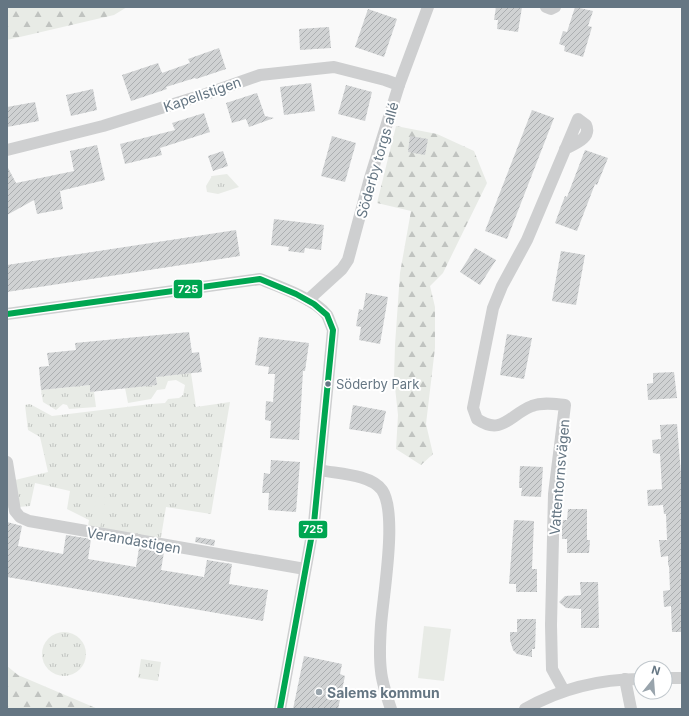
<svg xmlns="http://www.w3.org/2000/svg" width="689" height="716" font-family="Inter,sans-serif">
<style>
.grass{fill:url(#grass-tufts)}
.forest{fill:url(#forest-firs)}
.pitch{fill:#e8ebe6}
.building{fill:url(#building-hatch)}
.lines{fill:none;stroke-linecap:round;stroke-linejoin:round}
.street{stroke:#cecfd0;stroke-width:12}
.bus-1-casing{stroke:#fff;stroke-width:9}
.bus-1{stroke:#00a651;stroke-width:6}
.bus-dot{fill:#657683;stroke:#fff;stroke-width:1.5}
.poi-dot{fill:#99a4ac;stroke:#fff;stroke-width:1.5}
.labels{text-anchor:middle;dominant-baseline:central;stroke-width:4;stroke-linejoin:round;paint-order:stroke}
.bus-label{font-size:13px;fill:#657683;stroke:#fff;text-anchor:start}
.street-label{font-size:14px;fill:#657683;stroke:#fff}
.poi-label{font-size:14px;font-weight:bold;fill:#657683;stroke:#fff;text-anchor:start}
.line-badge{stroke:#fff;stroke-width:1.5}
.badge-label{font-size:11px;text-anchor:middle;font-weight:bold;fill:#fff}
</style>
<defs>
<pattern id="grass-tufts" width="24" height="20" patternUnits="userSpaceOnUse"><rect width="24" height="20" fill="#e8ebe6"/><path d="M3 7l-1-3M5 7V3M7 7l1-3M15 17l-1-3M17 17v-4M19 17l1-3" fill="none" stroke="#c0c3c0"/></pattern>
<pattern id="forest-firs" width="22" height="20" patternUnits="userSpaceOnUse"><rect width="22" height="20" fill="#e8ebe6"/><path d="M5 1l3.5 6h-7zM16 11l3.5 6h-7z" fill="#c0c3c0"/></pattern>
<pattern id="building-hatch" width="6" height="6" patternUnits="userSpaceOnUse"><rect width="6" height="6" fill="#d0d2d3"/><path d="M-1 1l2-2M0 6l6-6M5 7l2-2" fill="none" stroke="#acafb1"/></pattern>
</defs>
<rect width="100%" height="100%" fill="#f9f9f9"/>
<g class="grass">
<path d="M227 174 239 187 218 194 207 192 206 186 212 176Z"/>
<path d="M191 373 196 407 230 402 211 514 166 507 160 543 87 532 89 520 67 509 70 491 35 483 30 506 7 508V477L11 481 48 472 40 437 28 430 25 405 30 404 52 416 151 404 165 403 168 399 179 398 183 395 185 385 176 380 168 381 165 389 157 390 151 399 128 403 125 388 157 385 156 377Z"/>
<path d="M90 385V392H94L96 407 69 409 67 405 63 404 56 410 43 402 41 390Z"/>
<circle cx="64" cy="654" r="22"/>
<path d="M141 659 161 662 158 681 138 678Z"/>
</g>
<g class="forest">
<path d="M7 7H127L114 15 7 40Z"/>
<path d="M396 126 437 134 474 151 487 183 443 273 430 286 435 307V348L426 424 433 454 421 465 396 449 398 415 394 378 395 345 400 273 411 211 377 203Z"/>
<path d="M7 666 18 675 98 709H7Z"/>
</g>
<g class="pitch">
<path d="M97 496 106 498 100 529 91 527Z"/>
<path d="M424 626 451 629 444 681 418 678Z"/>
</g>
<g class="building">
<path d="M496 7H522L518 32 497 29 498 20H494Z"/>
<path d="M575 7 593 11 588 26 592 27 583 57 564 51 565 46 559 44 563 31 567 32Z"/>
<path d="M368 9 397 19 384 57 355 47Z"/>
<path d="M329 27 331 48 300 50 299 29Z"/>
<path d="M219 48 226 69 196 79 195 78 166 87 167 89 131 101 122 75 158 63 162 73 190 63 188 59Z"/>
<path d="M311 83 315 111 284 115 280 87Z"/>
<path d="M346 85 372 92 365 121 338 114Z"/>
<path d="M93 89 97 110 71 116 66 95Z"/>
<path d="M257 93 265 116 274 118 249 127 246 119 232 123 226 103Z"/>
<path d="M35 102 39 121 7 127V107Z"/>
<path d="M532 110 554 118 507 239 485 231Z"/>
<path d="M204 113 210 132 160 148 162 155 125 164 120 144 175 130 172 123Z"/>
<path d="M332 136 356 143 345 182 321 176Z"/>
<path d="M410 136 428 139 425 155 408 152Z"/>
<path d="M97 145 105 180 60 191 63 209 37 214 34 200 7 215V166L16 183 74 171 70 151Z"/>
<path d="M585 150 608 158 597 185 595 184 577 231 555 223 565 196 567 197Z"/>
<path d="M223 151 228 166 213 171 208 156Z"/>
<path d="M274 219 324 225 321 250 305 248 304 253 288 251 289 247 271 245Z"/>
<path d="M236 230 240 256 7 292V265Z"/>
<path d="M475 248 496 260 480 285 460 272Z"/>
<path d="M561 251 585 255 576 305 552 301Z"/>
<path d="M366 293 388 297 380 344 359 340 361 327 356 326 359 309 363 310Z"/>
<path d="M189 332 192 353 199 352 202 372 156 377 157 385 90 392V385L41 390 39 367 49 366 47 353 76 350 75 343Z"/>
<path d="M507 334 532 338 524 379 500 375Z"/>
<path d="M259 337 309 343 305 371H303L299 440 270 438 271 421 265 420 266 401 273 402 275 374H268L269 367 255 365Z"/>
<path d="M674 372 677 398 648 400 647 384 653 383V373Z"/>
<path d="M353 405 386 411 381 434 349 429Z"/>
<path d="M677 424 682 488V632H672L671 606 664 607 663 591 670 590 669 565 668 566V556L661 557 659 540H667L666 514H664L663 505 648 506 647 490 662 489 660 454 653 453 652 440 661 439 660 425Z"/>
<path d="M271 460 300 462 296 512 268 510 269 493H262L264 473 270 474Z"/>
<path d="M520 466 543 467 541 497 521 496 522 488H519Z"/>
<path d="M568 509H587V540H590L589 553H567V539H562V520H567Z"/>
<path d="M514 520 534 521 532 569H537V592H516V584H509Z"/>
<path d="M7 522 22 526 18 546 63 554 66 535 91 539 88 559 136 567 139 548 164 552 161 570 204 577 207 560 232 564 229 584 268 590 263 621 7 577Z"/>
<path d="M196 537 215 540 214 546 195 542Z"/>
<path d="M580 582H598L599 628H581V609L566 608 559 602 565 596 581 595Z"/>
<path d="M517 619H536L535 649H532V657L517 654 513 650 510 640V632H517Z"/>
<path d="M304 656 342 664 340 674 345 676 338 709H293Z"/>
</g>
<g class="lines">
<g class="street">
<path d="M546 7 551 9 555 7"/>
<path d="M7 150 103 126 206 94 260 75 334 67 385 80 399 85"/>
<path d="M308 300 342 269 348 260 370 178 399 85 428 7"/>
<path d="M7 314 260 279C278 286 315 299 327 315 329 319 331 325 333 330L314 523 280 709"/>
<path d="M7 462 15 511 20 517 29 521 305 569"/>
<path d="M319 470C338 474 370 474 382 490 398 513 383 596 381 625 380 640 379 656 381 671 382 683 387 697 391 709"/>
<path d="M665 678H682"/>
<path d="M625 679 631 709"/>
<path d="M564 691 552 669 551 625 554 494 565 405C554 404 543 402 532 406 509 415 502 436 477 419L473 408 493 308 502 286 527 240 578 119 586 125C592 138 574 144 565 149"/>
<path d="M525 709C560 689 600 679 641 679"/>
</g>
<g class="bus-1-casing">
<path id="bus-1" d="M7 314 260 279 296 294 314 304 327 315 333 330 314 523 280 709"/>
</g>
<use href="#bus-1" class="bus-1"/>
</g>
<circle class="bus-dot" cx="328" cy="384" r="3.5"/>
<circle class="poi-dot" cx="319" cy="692" r="4"/>
<g class="labels">
<g class="bus-label">
<text x="336" y="384">Söderby Park</text>
</g>
<g class="street-label">
<text transform="translate(202 94) rotate(-19)">Kapellstigen</text>
<text transform="translate(377 160) rotate(-74)">Söderby torgs allé</text>
<text transform="translate(559 477) rotate(-85)">Vattentornsvägen</text>
<text transform="translate(134 540) rotate(10)">Verandastigen</text>
</g>
<g class="poi-label">
<text x="327" y="692">Salems kommun</text>
</g>
</g>
<g class="line-badge">
<rect x="173" y="279" width="30" height="20" rx="4" fill="#00a651"/>
<rect x="298" y="520" width="30" height="19" rx="4" fill="#00a651"/>
</g>
<g class="badge-label">
<text x="188" y="293">725</text>
<text x="313" y="533">725</text>
</g>
<rect width="689" height="716" fill="none" stroke="#657683" stroke-width="16"/>
<g transform="translate(653 680) rotate(17)"><circle r="19" fill="#ffffff" stroke="#c1c8cd"/>
<path d="M0-3L7 15L0 10L-7 15Z" fill="#99a4ac"/>
<text y="-6" font-size="11" font-weight="bold" text-anchor="middle" fill="#657683">N</text>
</g>
</svg>
